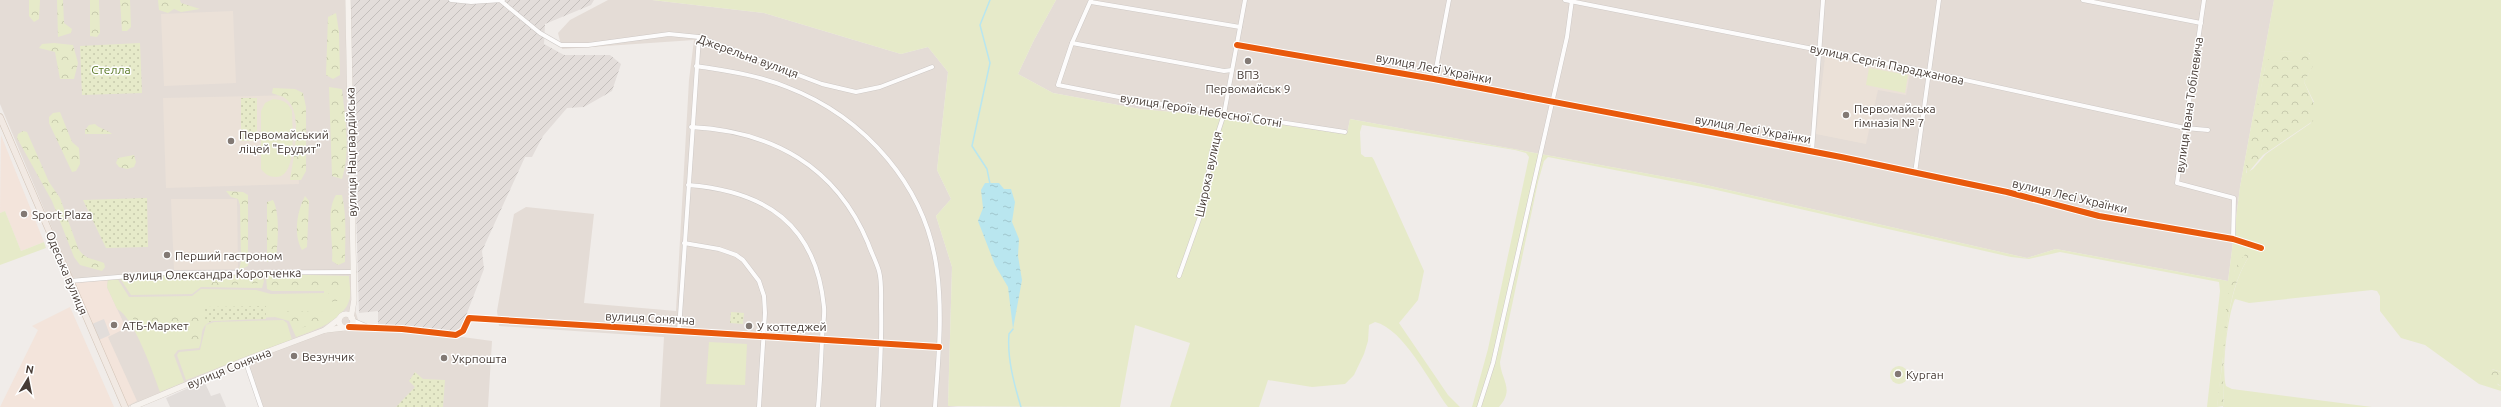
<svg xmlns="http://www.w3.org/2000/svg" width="2501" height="407" font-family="Ubuntu,sans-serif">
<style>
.residential{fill:#e4dcd6}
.commercial{fill:#f3e4db}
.industrial{fill:url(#industrial-furrows)}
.education{fill:#ebe1d8}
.green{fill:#e6eac9;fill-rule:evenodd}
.forest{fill:url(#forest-crowns)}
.park{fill:url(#park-dots)}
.parking{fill:#e2ddda}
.water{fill:url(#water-ripples)}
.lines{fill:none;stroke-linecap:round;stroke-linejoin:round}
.stream{stroke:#b9e6ef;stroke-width:1.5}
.street-casing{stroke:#cdc8c5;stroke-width:5}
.secondary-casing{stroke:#d1c9c1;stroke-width:6}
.primary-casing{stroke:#d2c3b6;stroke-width:7}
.street{stroke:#fdfcfc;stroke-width:4}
.secondary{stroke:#f6f2ee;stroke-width:5.5}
.primary{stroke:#f1e9e3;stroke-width:6}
.cycleway-casing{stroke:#fff;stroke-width:8}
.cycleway{stroke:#e8590c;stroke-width:6}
.poi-dot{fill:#827974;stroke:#fff;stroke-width:1.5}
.labels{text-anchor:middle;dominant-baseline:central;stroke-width:3;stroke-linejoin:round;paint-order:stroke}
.street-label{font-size:12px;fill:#463b35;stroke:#fff}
.park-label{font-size:12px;fill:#5b7927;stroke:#fff}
.poi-label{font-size:12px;fill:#463b35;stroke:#fff;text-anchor:start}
</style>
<defs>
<pattern id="industrial-furrows" width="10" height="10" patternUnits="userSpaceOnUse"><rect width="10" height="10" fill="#e3ddda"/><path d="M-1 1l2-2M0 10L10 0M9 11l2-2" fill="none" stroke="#c4bfbc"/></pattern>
<pattern id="forest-crowns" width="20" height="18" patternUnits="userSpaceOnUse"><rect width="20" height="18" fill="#e6eac9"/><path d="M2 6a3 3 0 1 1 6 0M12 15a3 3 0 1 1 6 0" fill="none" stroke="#c7caad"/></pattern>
<pattern id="park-dots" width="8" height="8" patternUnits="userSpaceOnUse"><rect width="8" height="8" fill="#e6eac9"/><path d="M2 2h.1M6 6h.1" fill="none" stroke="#c7caad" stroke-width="1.8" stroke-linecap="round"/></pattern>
<pattern id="water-ripples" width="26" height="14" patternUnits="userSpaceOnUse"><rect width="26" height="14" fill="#b9e6ef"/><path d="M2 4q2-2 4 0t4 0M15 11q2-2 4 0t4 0" fill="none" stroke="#a0c6ce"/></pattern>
</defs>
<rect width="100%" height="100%" fill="#f0ece9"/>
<g class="residential">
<path d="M0 0H345L352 300 359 323 492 341 488 407H261L245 361 127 407 0 104Z"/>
<path d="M608 0H652L764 13 901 54 928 47 948 72 937 170 951 199 936 216 952 267 948 406 958 407H660L664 337 499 326 497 311 514 214 526 207 594 214 584 303 676 311 689 80 694 40 562 49 558 33 570 20Z"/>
<path d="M1056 0H2274L2240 187 2228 281 2056 249 2027 258 1693 182 1350 119 1347 134 1226 117 1140 109 1053 93 1018 74 1034 40Z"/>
</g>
<g class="commercial">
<path d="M1 135 44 242 21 251 5 211 0 213Z"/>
<path d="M108 279 107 287 126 328 108 337 137 401 127 406 74 282Z"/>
<path d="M70 307 114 407H0L38 330 32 326Z"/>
</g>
<path class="industrial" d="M350 0H594L591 5 545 24 544 44 564 55H610L621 64 612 91 584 107 567 108 543 136 532 157H525L482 251 484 269 460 331 457 334 378 324V311L359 313Z"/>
<g class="education">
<path d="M233 11 236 83 164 86 161 14Z"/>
<path d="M1825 57 1910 73 1906 95 1878 90 1866 144 1816 134Z"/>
<path d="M296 95 299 184 166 188 163 98Z"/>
<path d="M171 199H237L238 269 174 270Z"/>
</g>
<g class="green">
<path d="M652 0H1056L1034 40 1018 74 1053 93 1140 109 1226 117 1347 134 1350 119 1693 182 2027 258 2056 249 2228 281 2240 187 2274 0H2501V372L2492 369 2498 385 2501 386V391L2479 384 2425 345 2401 338 2380 311V296L2377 291 2372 290 2249 303 2235 299C2228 313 2221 372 2226 386L2232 389 2372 407H2223C2224 395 2223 385 2223 373 2225 336 2229 286 2250 255L2235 270 2232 281 2217 407H2207L2220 291 2219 282 2060 252 2029 259 2011 257 1712 189 1548 157 1544 161 1538 182 1500 362C1501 380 1515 389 1499 407H1472L1488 349 1529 157 1526 153 1515 150 1362 125 1360 132 1361 154 1365 157H1372L1374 160 1424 271 1418 300 1399 323 1448 395 1460 407H1448C1430 383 1404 329 1375 322L1369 325 1368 341 1364 354 1354 375 1345 384 1312 387 1268 380 1259 407H1170L1190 343 1135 325 1120 407 948 406 952 267 936 216 951 199 937 170 948 72 928 47 901 54 764 13ZM2278 51 2310 53 2312 67 2304 82 2314 102 2311 123 2266 154 2253 169 2246 173 2265 67Z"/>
<path d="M1869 68 1908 75 1905 93 1866 85Z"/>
<path d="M273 99C283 100 288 102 292 111 292 127 298 177 276 177 269 177 265 174 261 169V111L265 103Z"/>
<path d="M5 211 21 251 44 242 46 248 0 265V213Z"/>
<path d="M268 274 349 276C349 283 352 294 349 301 343 320 314 331 296 337L289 321 275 317 212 321C198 327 204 336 199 348L178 350 174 355 184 382 160 392C153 373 134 317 117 309L107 287 108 279 117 278 129 297 192 296 201 289 256 290 271 294 324 293V291H272L267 289 266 276Z"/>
<path d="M162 275H262L264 281 262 288 201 287 192 294 131 295 121 280 122 278Z"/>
<path d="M283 320 287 323 292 340 186 380 177 355 179 352 200 350 206 325 214 322Z"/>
<path d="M709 342 747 344 745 385 706 384Z"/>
<circle cx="1899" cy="375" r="9"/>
</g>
<g class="forest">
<path d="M29 0H40L39 19 34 22 29 16Z"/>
<path d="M57 0H63L64 23 72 29 71 33 58 37Z"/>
<path d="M90 0H99L100 33 97 37 90 36Z"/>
<path d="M120 0H130L131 27 127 31H122Z"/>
<path d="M158 0H180L181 3 200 9 181 12 174 9 168 13 159 10Z"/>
<path d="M336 13 339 32 340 75 333 79 326 75 328 17Z"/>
<path d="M54 43 73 45 78 63 74 79H60L55 52 39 48 42 44Z"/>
<path d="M2278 51 2306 52 2318 57 2304 82 2315 106 2313 121 2263 155 2247 174 2246 164 2265 67 2271 52Z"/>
<path d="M329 87 342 89C345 118 351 151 342 179L332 176Z"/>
<path d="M273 88 295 89 303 93 306 107V171L301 180H290C293 161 304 112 286 99 283 96 276 95 272 93Z"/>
<path d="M60 112 72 142 79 148 80 164 76 171 72 172 49 123V117L53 113Z"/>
<path d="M95 124C100 129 106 129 112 134H85V130L89 125Z"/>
<path d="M23 131 27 132 49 182 60 198 78 248C85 260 92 258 104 263L105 267 102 271 80 265 74 257 52 201 17 138 18 134Z"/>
<path d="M134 155 136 162 134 167 127 169 119 167 116 163 118 158Z"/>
<path d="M226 191 243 192 248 195V266L239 270 241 261 240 205 238 199 231 197Z"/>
<path d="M336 195H342C347 216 345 240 345 262L338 265 332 261C334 240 325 213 336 195Z"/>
<path d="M305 196 309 201 307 247 302 250C293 235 297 211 305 196Z"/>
<path d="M273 200C280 213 278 242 276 257L267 262V202Z"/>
<path d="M2249 251 2250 255C2228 287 2226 334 2223 372 2223 384 2224 394 2223 406L2217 407C2218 395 2219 385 2221 374 2227 341 2219 274 2249 251Z"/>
<path d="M277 275 319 279 323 282V287L316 290 305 287 273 289 269 283 270 278Z"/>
<path d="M211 277 252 278 260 283 213 286 208 284 207 280Z"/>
<path d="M333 277 338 278C341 286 341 296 336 303L331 301C328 292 325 285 333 277Z"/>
<path d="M288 311 325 312 329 315 313 326 296 328 284 314Z"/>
<path d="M132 315H192L198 317 201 328 199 343 193 346 189 344 190 332 187 328 153 331 135 324Z"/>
<path d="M2491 369 2501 372V386C2495 383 2490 377 2489 370Z"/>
</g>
<g class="park">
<path d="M140 43 142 93 82 95 80 46Z"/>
<rect x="241" y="98" width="16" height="43"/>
<path d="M147 198 148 247 106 248 83 200Z"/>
<path d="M266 306V319L212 321 205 324 204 307Z"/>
<path d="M731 312 744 313 743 324 730 323Z"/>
<path d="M415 372 423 379 445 380 443 407H396L415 387 409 381Z"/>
</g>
<g class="parking">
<path d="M104 319 110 335 99 340 92 324Z"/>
<path d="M204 381 211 396 220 393 226 407H170L166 398Z"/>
</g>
<path class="water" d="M985 183H999L1004 189H1011L1015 202 1012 222 1019 239 1018 256 1022 280 1013 329 1008 287 995 265 978 221 983 208 981 190Z"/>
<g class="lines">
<g class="stream">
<path d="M990 184 987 169 972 146 990 63 980 25 990 0"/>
<path d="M1013 329 1009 334C1007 358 1014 384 1021 407"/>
</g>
<g class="street-casing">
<g id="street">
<path d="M451 0 471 2 503 0"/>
<path d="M1091 0 1072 43 1058 85 1129 99 1345 132"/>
<path d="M1565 0 1910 68 2185 128 2208 130"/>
<path d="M2083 0 2201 23"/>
<path d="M2204 0 2177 183 2234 198 2233 239"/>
<path d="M501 1 540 33 561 45H588L669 34 699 37 822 84 856 92 880 87 932 67"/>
<path d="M1091 2 1240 27"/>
<path d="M1072 43 1224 71 1232 70"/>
<path d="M1237 45 1434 79 1841 157 2007 192 2099 216 2233 239 2261 248"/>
<path d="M696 66C727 71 758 75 787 87 865 117 927 187 937 271 943 316 938 362 935 407"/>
<path d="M1434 79 1449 0"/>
<path d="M691 127C772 131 836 166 868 243 871 252 876 261 879 271 882 282 881 295 881 307 882 341 880 373 878 407"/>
<path d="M1812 151 1823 0"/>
<path d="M1915 173 1939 0"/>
<path d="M688 185C765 191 816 224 824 307 825 318 822 329 822 340 821 363 820 385 818 407"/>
<path d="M684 243 719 249 736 255 743 260 759 281 764 296 765 313 759 407"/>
<path d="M1179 276 1202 211 1212 151 1224 114 1245 0"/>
<path d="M70 281 166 273 354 272"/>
<path d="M352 320 366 326"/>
<path d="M349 327 402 329 456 335 463 331 469 318 939 347"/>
<path d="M679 330 699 37"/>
<path d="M245 360 261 407"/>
<path d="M1479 407 1493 363 1567 37 1572 0"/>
</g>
</g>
<g class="secondary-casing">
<g id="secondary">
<path d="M348 0 354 300 351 318"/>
<circle cx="346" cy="321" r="7"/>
<path d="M325 330 343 328"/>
<path d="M133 407 245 360 325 330 339 319"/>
</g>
</g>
<g class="primary-casing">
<path id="primary" d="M0 117 125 407"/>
</g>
<use href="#street" class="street"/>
<use href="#secondary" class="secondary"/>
<use href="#primary" class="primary"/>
<g class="cycleway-casing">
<g id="cycleway">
<path d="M1237 45 1434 79 1841 157 2007 192 2099 216 2233 239 2261 248"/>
<path d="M349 327 402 329 456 335 463 331 469 318 939 347"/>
</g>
</g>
<use href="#cycleway" class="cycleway"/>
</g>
<g class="poi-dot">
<circle cx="1248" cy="61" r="4"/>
<circle cx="1846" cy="115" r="4"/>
<circle cx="231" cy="141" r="4"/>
<circle cx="24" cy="214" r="4"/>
<circle cx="167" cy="255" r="4"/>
<circle cx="114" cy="325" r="4"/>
<circle cx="749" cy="326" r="4"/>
<circle cx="294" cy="356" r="4"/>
<circle cx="444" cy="358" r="4"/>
<circle cx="1898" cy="374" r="4"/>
</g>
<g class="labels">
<g class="street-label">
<text transform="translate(748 56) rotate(20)">Джерельна вулиця</text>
<text transform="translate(1887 64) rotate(12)">вулиця Сергія Параджанова</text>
<text transform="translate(1434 68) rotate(11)">вулиця Лесі Українки</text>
<text transform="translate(2189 105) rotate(-82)">вулиця Івана Тобілевича</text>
<text transform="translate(1201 110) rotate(9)">вулиця Героїв Небесної Сотні</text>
<text transform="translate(1753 129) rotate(10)">вулиця Лесі Українки</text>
<text transform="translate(351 152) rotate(-91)">вулиця Нацгвардійська</text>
<text transform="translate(1208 174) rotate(-78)">Широка вулиця</text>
<text transform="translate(2070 196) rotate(13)">вулиця Лесі Українки</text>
<text transform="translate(67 273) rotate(67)">Одеська вулиця</text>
<text transform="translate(212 274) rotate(-1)">вулиця Олександра Коротченка</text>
<text transform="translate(650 318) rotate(3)">вулиця Сонячна</text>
<text transform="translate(229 368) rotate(-22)">вулиця Сонячна</text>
</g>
<g class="park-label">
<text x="111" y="69">Стелла</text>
</g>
<g class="poi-label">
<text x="1248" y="74" text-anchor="middle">ВПЗ<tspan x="1248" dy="14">Первомайськ 9</tspan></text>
<text x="1854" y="108">Первомайська<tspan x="1854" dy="14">гімназія № 7</tspan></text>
<text x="239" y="134">Первомайський<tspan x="239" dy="14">ліцей "Ерудит"</tspan></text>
<text x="32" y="214">Sport Plaza</text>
<text x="175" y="255">Перший гастроном</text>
<text x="122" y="325">АТБ-Маркет</text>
<text x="757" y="326">У коттеджей</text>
<text x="302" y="356">Везунчик</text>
<text x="452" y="358">Укрпошта</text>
<text x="1906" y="374">Курган</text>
</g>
</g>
<g transform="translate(28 379) rotate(10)" stroke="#ffffff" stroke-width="3" paint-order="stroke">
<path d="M0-3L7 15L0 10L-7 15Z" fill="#463b35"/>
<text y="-6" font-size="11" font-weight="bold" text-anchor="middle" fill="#463b35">N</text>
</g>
</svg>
